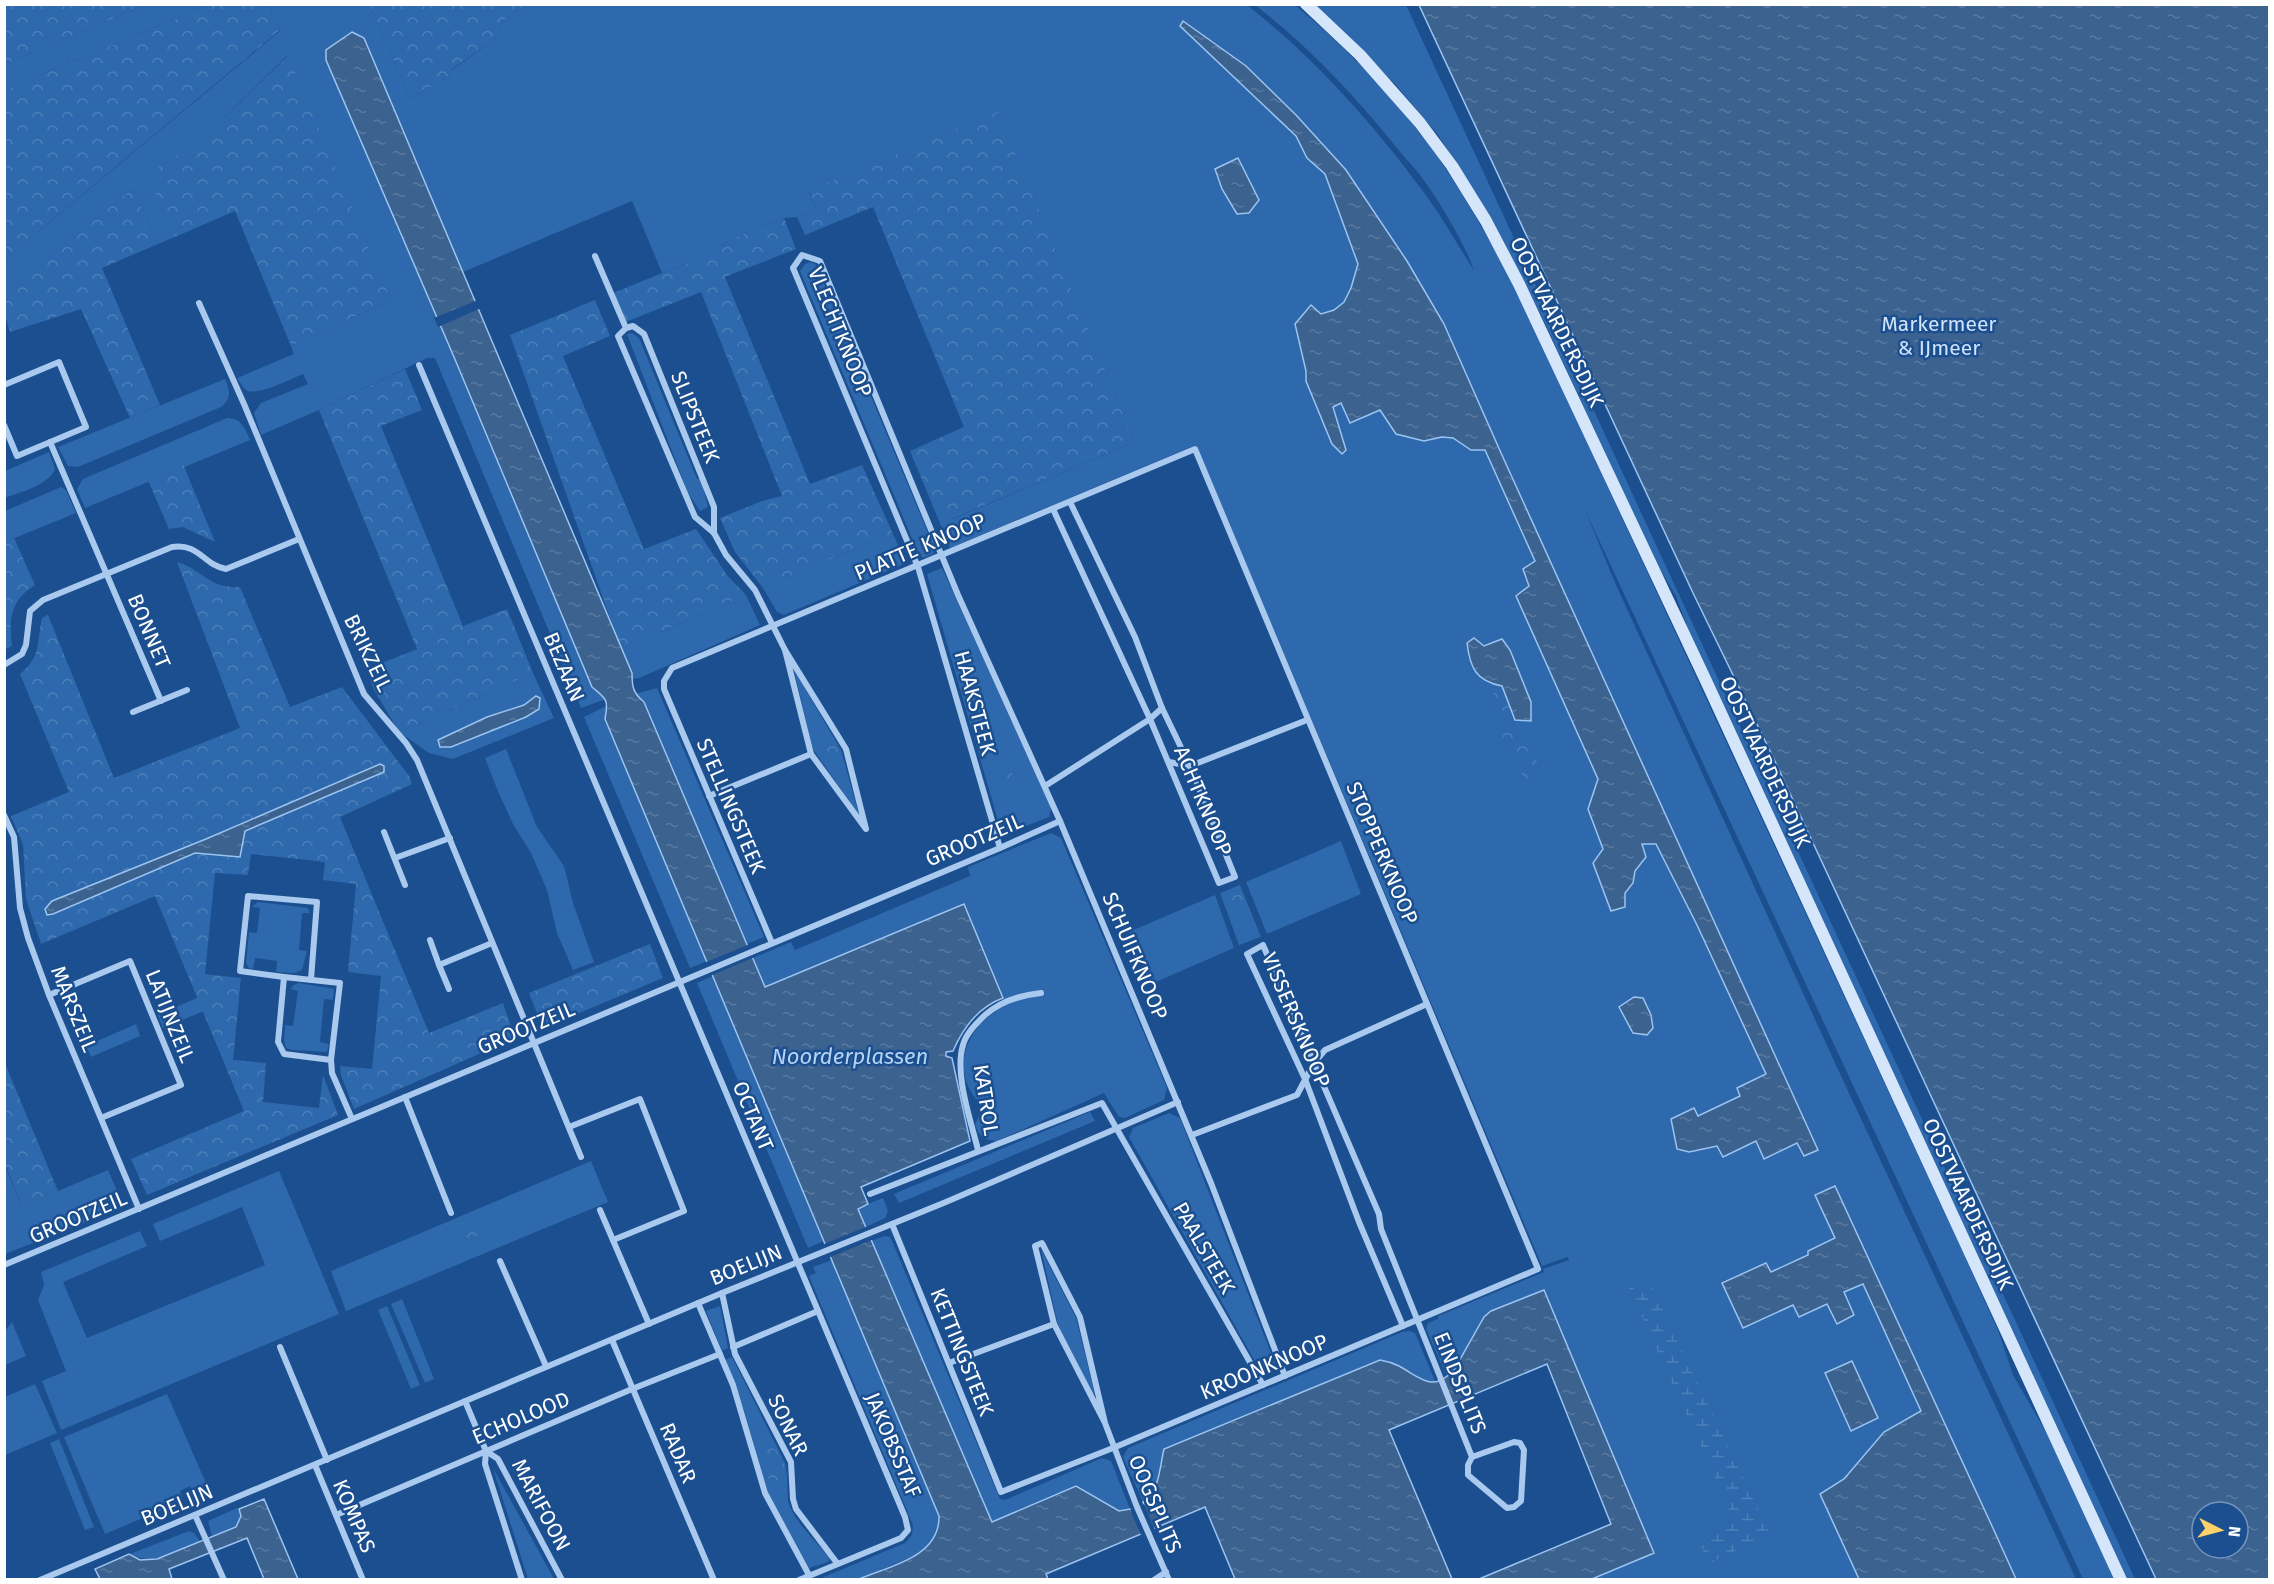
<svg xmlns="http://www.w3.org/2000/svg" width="2274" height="1584" font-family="'Fira Sans',sans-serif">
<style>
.grass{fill:#2e69ad;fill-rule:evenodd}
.forest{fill:url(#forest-crowns);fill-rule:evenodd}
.wetland{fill:url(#wetland-marsh)}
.water{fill:url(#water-ripples);stroke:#9cc4f0;stroke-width:1.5;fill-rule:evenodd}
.pier{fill:#1b4f8f}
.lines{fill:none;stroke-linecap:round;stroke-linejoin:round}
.street{stroke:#a9c9ee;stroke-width:6}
.secondary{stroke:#d6e6fa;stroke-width:12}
.labels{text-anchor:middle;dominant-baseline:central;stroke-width:5;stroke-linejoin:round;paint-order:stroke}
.street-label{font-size:21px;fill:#fff;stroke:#1b4f8f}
.park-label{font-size:21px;fill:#cfe3fa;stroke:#1b4f8f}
.water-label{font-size:22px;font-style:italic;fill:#b5d3f5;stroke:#1b4f8f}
</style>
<defs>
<pattern id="forest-crowns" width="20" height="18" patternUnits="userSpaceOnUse" patternTransform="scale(1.5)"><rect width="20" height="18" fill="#2e69ad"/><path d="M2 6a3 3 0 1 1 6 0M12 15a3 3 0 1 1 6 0" fill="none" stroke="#4d80b9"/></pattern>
<pattern id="wetland-marsh" width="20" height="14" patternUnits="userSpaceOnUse" patternTransform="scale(1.5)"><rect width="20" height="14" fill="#2e69ad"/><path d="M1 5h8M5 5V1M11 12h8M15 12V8" fill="none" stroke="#4d80b9"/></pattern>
<pattern id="water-ripples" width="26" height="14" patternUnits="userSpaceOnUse" patternTransform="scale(1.5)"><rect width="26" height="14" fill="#3c6290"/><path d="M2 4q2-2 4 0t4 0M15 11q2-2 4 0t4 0" fill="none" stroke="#597aa1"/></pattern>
</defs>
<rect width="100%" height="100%" fill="#1b4f8f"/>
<g class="grass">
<path d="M268 4 370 5 410 99 448 76 453 69 494 40 505 19 526 5H1247C1318 61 1377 128 1430 201 1446 223 1459 248 1474 270 1465 244 1437 197 1420 175 1412 165 1404 157 1396 147 1354 94 1308 46 1255 5H1295C1350 51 1403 105 1443 165 1469 203 1491 243 1513 283L1963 1252 1999 1333 2013 1375 2046 1432 2114 1579H2083L1585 510 1616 585 1835 1063 2076 1579H2016L1834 1186 1816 1195 1835 1238 1808 1251 1809 1254 1770 1272 1766 1263 1743 1328 1793 1305 1799 1317 1827 1304 1837 1323 1843 1292 1863 1283 1922 1411 1884 1432 1844 1479 1820 1494 1859 1579H1592L1654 1553 1544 1290 1491 1311 1484 1317 1454 1370 1447 1377 1426 1329 1428 1323 1438 1319V1316L1544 1272 1543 1269 1569 1260 1568 1257 1542 1266 1196 445 950 548 937 516 953 519 1135 442 998 113 809 192 816 209 797 217 784 218 739 236 689 262 662 273 632 201 463 272 364 38 326 61 454 357 592 687 606 699 581 708 435 358H427L319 410 261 435 254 413 261 403 308 384 303 374C291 379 256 397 246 390 242 387 240 382 237 378L294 354 291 346 391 300 287 56 204 137 148 175 175 237 158 244 133 188 5 294V259L280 31ZM1182 21 1246 66 1296 115 1346 170 1444 324 1501 453 1817 1150 1804 1156 1798 1143 1756 1141 1723 1157 1717 1146 1689 1152 1694 1109 1698 1116 1741 1096 1737 1088 1766 1075 1697 925 1656 843 1642 844 1646 857 1635 871 1633 883 1625 893 1603 849 1588 809 1598 779 1516 596 1529 586 1525 577 1536 561 1485 450C1463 450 1470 444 1454 438 1445 435 1433 439 1424 441L1380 410 1341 403 1333 407 1346 450 1306 382V371L1295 324 1334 310 1344 302 1351 288 1358 264 1325 174 1307 158 1296 136 1180 27ZM1735 1520 1708 1563 1701 1546Z"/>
<path d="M145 5H208L5 90V64Z"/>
<path d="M1315 5H1406L2135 1579H2126L1696 651 1676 596 1656 563 1542 317 1510 255 1457 164 1438 135 1395 84Z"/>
<path d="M811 262 816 265 934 547 933 554 923 558 919 555 800 271 805 264Z"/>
<path d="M632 333 639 338 697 479 701 478 708 507 700 511 688 493 627 334Z"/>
<path d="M225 379C230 391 232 398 221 407L78 467 68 466 58 447Z"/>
<path d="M227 418C241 418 245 428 250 440L85 508 77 489 83 479Z"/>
<path d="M49 452 55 469C48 486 20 492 5 498V471Z"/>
<path d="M61 487 66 490 76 513 5 542V511Z"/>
<path d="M894 536 905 560 904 564 784 615 777 612 763 588 866 544Z"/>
<path d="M942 568 1051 808 1049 817 1006 834 1001 831 927 574Z"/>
<path d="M746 595 760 625 639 678 632 679V673L621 649Z"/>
<path d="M794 670 841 750 859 815 813 749Z"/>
<path d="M533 673 554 718 453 759 429 753 399 732Z"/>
<path d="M657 688 764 937 747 944 645 702 635 694Z"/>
<path d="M608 705 605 719 707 961 690 968 584 717Z"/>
<path d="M506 749 537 827 564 866 573 903 594 962 573 970 557 933 547 890 531 853 513 824 497 789 485 758Z"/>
<path d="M1051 833 1061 838 1167 1088 1164 1100 1125 1118 1119 1117 1104 1093 997 1141C984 1140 979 1137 975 1124L979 1116 986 1113 983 1101 976 1099C949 1064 970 1023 1005 1006L964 904 765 988 753 958 791 942 795 950 970 876 968 867Z"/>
<path d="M1341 841 1361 894 1267 934 1246 882Z"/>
<path d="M1240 885 1261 937 1239 945 1220 893Z"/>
<path d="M1215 895 1234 948 1151 984 1129 932Z"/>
<path d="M258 902 308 908 310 913H302L299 950 307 951 302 970 294 973 276 972 277 961 255 958 253 969 249 968 246 963 249 932 257 933 260 908 252 907Z"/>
<path d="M713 976 824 1241 808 1248 697 983Z"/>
<path d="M299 983 334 989 333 1000 324 999 320 1042 329 1044 327 1052 292 1050 286 1048 284 1041 285 1025 293 1026 298 991 290 989 294 985Z"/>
<path d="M199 997 204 1011 163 1028 158 1015Z"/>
<path d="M136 1024 140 1036 91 1057 86 1046Z"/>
<path d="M1090 1112 1095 1121 899 1203 894 1194Z"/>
<path d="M1169 1113 1180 1118 1276 1366 1261 1372 1129 1137 1133 1128Z"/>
<path d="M591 1161 608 1202 346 1311 331 1271Z"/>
<path d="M4 1164 22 1206 108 1170 124 1207 5 1254Z"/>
<path d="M279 1171 339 1314 61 1430 42 1381 66 1371 38 1300 44 1285 41 1272 140 1231 147 1246 63 1282 87 1338 265 1265 242 1207 160 1241 153 1224Z"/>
<path d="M883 1198 888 1211 885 1218 866 1227 858 1208Z"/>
<path d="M885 1236 890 1237 892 1241 1000 1499 1005 1500 1102 1458 1111 1461 1130 1509 1119 1511 1075 1486 992 1522 871 1241Z"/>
<path d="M1041 1249 1076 1318 1095 1394 1092 1395 1059 1329Z"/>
<path d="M832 1260 939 1516V1527L936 1538 923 1552 859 1579H819L905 1543 912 1535 913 1525 809 1276 816 1273 813 1267Z"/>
<path d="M402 1299 434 1379 425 1383 391 1304Z"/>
<path d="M387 1306 420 1385 411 1389 378 1310Z"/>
<path d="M720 1306 728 1348 722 1351 706 1311Z"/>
<path d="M12 1322 26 1356 5 1365V1331Z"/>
<path d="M1410 1331 1415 1333 1435 1381 1427 1383 1396 1364 1164 1449C1160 1465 1159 1495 1143 1502L1123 1457 1128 1448 1402 1332Z"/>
<path d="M732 1357 785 1463C788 1477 787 1487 788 1500 791 1518 818 1544 830 1558L828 1562 809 1568 768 1492 744 1410 725 1360Z"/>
<path d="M35 1384 57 1433 5 1455V1397Z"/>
<path d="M167 1394 209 1490 195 1497 190 1486 180 1491 183 1501 105 1534 64 1437Z"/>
<path d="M59 1439 94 1527 85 1530 50 1443Z"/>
<path d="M493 1468 554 1579H528Z"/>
<path d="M237 1508 241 1515 236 1527 212 1536 208 1521Z"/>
<path d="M189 1531 194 1533 200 1541C177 1551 153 1567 130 1554Z"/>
</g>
<g class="forest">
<path d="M5 4H145V5L5 64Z"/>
<path d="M208 5H268L280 30 5 259V90Z"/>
<path d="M370 5H526L505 19 494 40 453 68 448 76 410 99Z"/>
<path d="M288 56 391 300 291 346 235 211 175 237 147 175 204 137Z"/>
<path d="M998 112 1135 442 952 519 937 516 910 451 964 427 873 207 805 235 797 217 816 209 809 191Z"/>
<path d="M133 188 158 244 102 268 160 405 130 418 81 309 10 332 5 315 4 294Z"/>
<path d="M784 218 796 249 725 277 810 484 862 465 894 536 866 544 763 588 735 552 720 518 762 501 782 496 701 292 623 323 611 294 689 262 739 236Z"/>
<path d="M595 300 610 336 563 356 644 549 696 529 727 575 746 595 621 649 510 335Z"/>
<path d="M405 369 422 410 381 426 463 626 507 609 533 673 399 732 373 688 367 669 417 649 319 410Z"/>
<path d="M183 464 215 542 183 527 169 529 147 478Z"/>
<path d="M14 538 35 585C10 601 9 618 12 646L6 649 5 542Z"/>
<path d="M177 562C195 566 207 583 225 586 230 587 235 587 240 587L290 707 342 687 409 776 412 784 340 817 429 1033 503 1003 515 1038 354 1109 341 1075 340 1066 372 1069 381 976 348 972 356 884 323 880 325 862 251 854 248 875 215 873 205 974 241 978 233 1060 266 1063 263 1102 319 1108 323 1075 338 1115 147 1195 131 1159 244 1111 155 896 41 944 26 899 23 845 11 816 69 792 20 674C42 656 36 644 42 618L48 615 114 778 240 728ZM380 764 383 772 245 831 203 853H195L53 914 52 901 206 839Z"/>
<path d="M1502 685 1515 721 1523 728 1543 776 1540 783 1532 785 1524 780 1512 746 1503 737 1490 696Z"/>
<path d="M832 735 843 759 835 764 821 742Z"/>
<path d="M1009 768 1020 788 1006 796 995 776Z"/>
<path d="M1242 893 1248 910 1232 916 1226 899Z"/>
<path d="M650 944 663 978 543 1028 529 993Z"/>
<path d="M4 1061 58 1191 22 1206 5 1164Z"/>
<path d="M479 1216 485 1233 465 1241 458 1225Z"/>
<path d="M771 1447C785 1455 788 1474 787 1489L783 1491C765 1485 763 1466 767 1450Z"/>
</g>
<path class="wetland" d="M1648 1279 1770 1534 1708 1564 1701 1546 1734 1520 1629 1288Z"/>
<g class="water">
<path d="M1419 5H2269V1579H2156L1773 757 1693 593ZM2202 1512H2238V1548H2202Z"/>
<path d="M1183 21 1246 66 1296 115 1346 170 1407 261 1444 324 1501 453 1818 1150 1804 1156 1797 1143 1764 1159 1756 1141 1723 1157 1717 1146 1689 1152 1677 1149 1671 1119 1694 1108 1698 1116 1740 1096 1737 1088 1766 1074 1697 925 1656 844H1642L1646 857 1635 871 1633 883 1625 893V907L1611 911 1593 863 1603 849 1588 809 1598 779 1516 596 1529 586 1523 569 1535 561 1485 450H1471L1453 438 1442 437 1424 441 1396 434 1380 410 1350 423 1341 403 1333 407 1346 450 1342 454 1332 444 1306 381V371L1295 324 1311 305 1321 314 1334 310 1344 302 1351 288 1358 264 1325 174 1307 158 1296 136 1180 26Z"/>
<path d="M352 32 364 38 632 673C632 687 633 693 644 702L765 987 964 904 1003 998C978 1007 963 1028 953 1051L946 1052V1056L952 1058 970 1141 861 1187 868 1204 858 1209 992 1522 1076 1486 1119 1511 1130 1509 1131 1511 1144 1505 1143 1502C1159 1495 1160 1465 1164 1449L1380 1360C1386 1361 1393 1363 1399 1366 1421 1378 1432 1393 1454 1370L1484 1317 1491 1311 1544 1290 1654 1553 1592 1579H1479L1611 1524 1547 1364 1389 1430 1452 1579H1235L1205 1507 1046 1574 1048 1579H859C890 1566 940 1557 939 1516L605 719C609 699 606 699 592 687L454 357 326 60V50Z"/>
<path d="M1238 158 1259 200 1249 213 1237 214 1222 189 1215 169Z"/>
<path d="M1474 638 1484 646 1502 639 1510 650 1531 702V721L1515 720 1502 686C1476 681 1470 668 1467 643Z"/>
<path d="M536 696 540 698 539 709 526 717 451 747H440L438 740 487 717 524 705Z"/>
<path d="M380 764 384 766V772L245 831 240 857 195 853 53 914 47 915 45 909 52 901 206 839Z"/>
<path d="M1634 997 1643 998 1651 1015 1653 1028 1647 1035 1633 1033 1619 1007Z"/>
<path d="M1835 1186 1992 1526 2016 1579H1859L1820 1494 1844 1479 1884 1432 1921 1411 1863 1284 1844 1292 1854 1315 1837 1324 1827 1304 1799 1317 1793 1305 1743 1328 1722 1283 1766 1263 1771 1272 1808 1255V1251L1835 1238 1815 1195Z"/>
<path d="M1852 1361 1878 1418 1851 1431 1825 1373Z"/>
<path d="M264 1499 298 1579H264L247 1538 169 1569 172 1579H100L95 1569 129 1554 140 1560 157 1559 236 1527 241 1516 239 1509Z"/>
</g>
<g class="pier">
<path d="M478 300 481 308 438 327 434 318Z"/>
<path d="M750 944 755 957 710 976 704 963Z"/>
<path d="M868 1226 874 1239 828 1258 822 1245Z"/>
<path d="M1144 1504 1155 1530 1141 1535 1130 1510Z"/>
</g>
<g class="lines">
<g class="street">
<path d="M595 256 626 328 618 336 695 517 714 533 726 555 755 590 785 650"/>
<path d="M199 303 244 404 364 694 406 743 417 760 581 1157"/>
<path d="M626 328 633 326 644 334 714 507V533"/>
<path d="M419 365 905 1517 908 1530 901 1538 799 1580"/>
<path d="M4 385 59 362 86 427 17 456 4 425"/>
<path d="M50 442 161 701"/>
<path d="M1053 509 1150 719 1219 883 1235 877 1190 766 1162 708 1135 637 1070 502"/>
<path d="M785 650 846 749 866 829 811 754Z"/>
<path d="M4 665 22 654 26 645 30 611 43 600 172 547C200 543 203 565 226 569L299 539"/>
<path d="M133 712 187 690"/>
<path d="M1169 762 1190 766 1307 720"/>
<path d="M1045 786 1150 719 1162 708"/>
<path d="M709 796 811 754"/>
<path d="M4 815 14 837 20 908 28 938 49 995 139 1209"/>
<path d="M384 832 405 885"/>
<path d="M1000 848 918 567 793 268 802 255 820 261 958 595 1060 821 1211 1183 1285 1376"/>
<path d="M395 858 450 838"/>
<path d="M430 940 439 965 492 943"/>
<path d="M772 943 664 689V681L672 668 1195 449 1538 1269 1113 1448 1001 1492 892 1224"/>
<path d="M439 965 449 989"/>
<path d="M284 977 240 971 248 896 317 902 311 979"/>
<path d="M49 995 130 961 181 1085 101 1118"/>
<path d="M331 1060 284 1054 278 1042 284 977 340 983 331 1060 332 1073 352 1119"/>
<path d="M405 1097 451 1213"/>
<path d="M569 1127 640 1099 684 1211 613 1240"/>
<path d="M1192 1135 1297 1095 1314 1063 1325 1050 1427 1004"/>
<path d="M978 1150C971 1121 954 1074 963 1045 966 1033 977 1023 985 1015 1000 1002 1021 995 1041 993"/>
<path d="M870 1194 1102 1103 1263 1385"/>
<path d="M600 1210 649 1324"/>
<path d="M500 1261 546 1366"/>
<path d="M4 1265 1000 848 1060 821"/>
<path d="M722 1293 735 1354 791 1462 793 1499 796 1509 837 1563"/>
<path d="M698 1303 733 1385 765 1493 809 1575"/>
<path d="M1403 1326 1359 1222 1305 1079 1247 954 1263 945 1379 1214 1381 1229 1472 1457 1468 1465V1475L1507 1508 1514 1507 1521 1501 1524 1450 1520 1443 1514 1442 1472 1457"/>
<path d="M612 1340 714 1580"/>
<path d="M280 1347 327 1460"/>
<path d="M733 1347 818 1311"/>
<path d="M949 1363 1054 1324"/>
<path d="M465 1401 486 1451 498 1459 562 1580"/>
<path d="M1105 1423 1054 1324 1035 1246 1042 1243 1080 1317 1105 1423 1137 1507 1169 1580"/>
<path d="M486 1451 485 1464 522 1580"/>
<path d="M315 1465 363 1580"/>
<path d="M195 1515 224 1580"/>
<path d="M336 1515 632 1389 720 1354"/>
<path d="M40 1580 722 1293 946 1202 1178 1102"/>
<path d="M1154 1580 1166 1572"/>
</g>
<path class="secondary" d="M1306 4 1360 55 1420 123 1452 166 1486 221 1519 284 1707 683 2121 1580"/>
</g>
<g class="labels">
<g class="street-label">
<text transform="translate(1557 322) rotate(64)">OOSTVAARDERSDIJK</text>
<text transform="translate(840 332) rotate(68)">VLECHTKNOOP</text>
<text transform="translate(695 417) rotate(68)">SLIPSTEEK</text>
<text transform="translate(920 547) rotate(-23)">PLATTE KNOOP</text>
<text transform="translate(149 631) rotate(67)">BONNET</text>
<text transform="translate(368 653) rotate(64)">BRIKZEIL</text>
<text transform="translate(564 667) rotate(67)">BEZAAN</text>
<text transform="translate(975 703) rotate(75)">HAAKSTEEK</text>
<text transform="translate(1765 762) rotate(65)">OOSTVAARDERSDIJK</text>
<text transform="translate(1203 801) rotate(67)">ACHTKNOOP</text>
<text transform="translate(731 806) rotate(67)">STELLINGSTEEK</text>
<text transform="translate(974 840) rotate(-23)">GROOTZEIL</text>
<text transform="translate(1382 853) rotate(67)">STOPPERKNOOP</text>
<text transform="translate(1135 956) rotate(67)">SCHUIFKNOOP</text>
<text transform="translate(74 1009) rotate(68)">MARSZEIL</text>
<text transform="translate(170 1016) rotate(68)">LATIJNZEIL</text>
<text transform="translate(1296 1020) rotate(67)">VISSERSKNOOP</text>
<text transform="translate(526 1028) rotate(-23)">GROOTZEIL</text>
<text transform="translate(986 1100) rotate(81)">KATROL</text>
<text transform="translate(753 1116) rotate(67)">OCTANT</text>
<text transform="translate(1968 1204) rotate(65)">OOSTVAARDERSDIJK</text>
<text transform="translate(78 1217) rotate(-23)">GROOTZEIL</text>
<text transform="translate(1204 1248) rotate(60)">PAALSTEEK</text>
<text transform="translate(746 1265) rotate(-22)">BOELIJN</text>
<text transform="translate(962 1352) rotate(68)">KETTINGSTEEK</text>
<text transform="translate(1264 1367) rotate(-23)">KROONKNOOP</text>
<text transform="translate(1460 1383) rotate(68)">EINDSPLITS</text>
<text transform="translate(521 1418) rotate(-23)">ECHOLOOD</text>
<text transform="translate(788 1425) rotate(64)">SONAR</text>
<text transform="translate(893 1445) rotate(67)">JAKOBSSTAF</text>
<text transform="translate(678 1453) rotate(67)">RADAR</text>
<text transform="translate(1155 1504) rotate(67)">OOGSPLITS</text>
<text transform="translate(177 1505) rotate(-23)">BOELIJN</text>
<text transform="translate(541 1505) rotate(62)">MARIFOON</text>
<text transform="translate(354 1516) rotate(67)">KOMPAS</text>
</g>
<g class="park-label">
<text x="1939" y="324">Markermeer<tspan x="1939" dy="24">&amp; IJmeer</tspan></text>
</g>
<g class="water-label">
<text x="850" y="1056">Noorderplassen</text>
</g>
</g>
<rect width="2274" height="1584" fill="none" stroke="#ffffff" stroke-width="12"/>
<g transform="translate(2220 1530) rotate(96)"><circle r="28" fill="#1b4f8f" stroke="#7695bc" stroke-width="1.5"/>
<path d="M0-4.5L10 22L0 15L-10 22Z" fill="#ffd166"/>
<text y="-9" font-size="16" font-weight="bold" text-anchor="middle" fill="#ffffff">N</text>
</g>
</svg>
